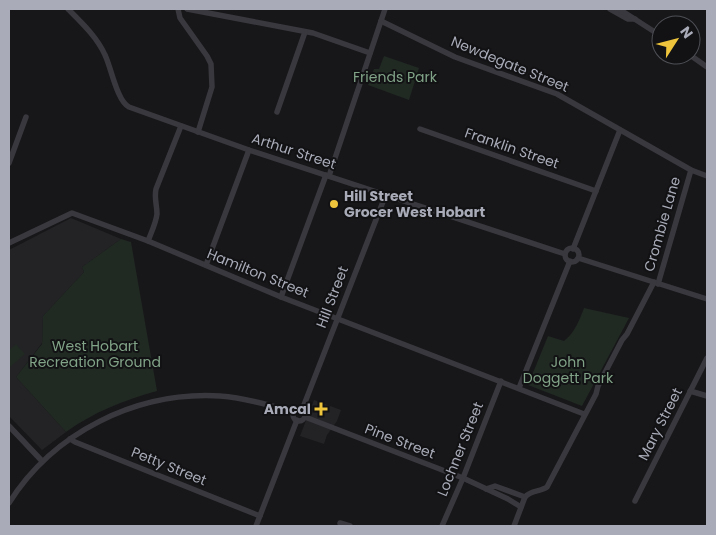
<svg xmlns="http://www.w3.org/2000/svg" width="716" height="535" font-family="Poppins,sans-serif">
<style>
.built{fill:#232326}
.green{fill:#212923}
.lines{fill:none;stroke-linecap:round;stroke-linejoin:round}
.minor{stroke:#38383e;stroke-width:5.5}
.poi-dot{fill:#edc43b;stroke:#121214;stroke-width:2}
.labels{text-anchor:middle;dominant-baseline:central;stroke-width:4;stroke-linejoin:round;paint-order:stroke}
.street-label{font-size:14px;fill:#a9acb8;stroke:#121214}
.park-label{font-size:14px;fill:#81a387;stroke:#121214}
.poi-label{font-size:14px;font-weight:bold;fill:#a9acb8;stroke:#121214;text-anchor:start}
</style>
<rect width="100%" height="100%" fill="#171719"/>
<g class="built">
<path d="M71 218 121 239 82 267 84 272 43 316 42 343 16 377 66 432 42 450 9 416V250Z"/>
<path d="M314 400 341 410 337 421 327 435 324 444 300 436Z"/>
</g>
<g class="green">
<path d="M384 56 419 68 409 100 368 85 374 69H379Z"/>
<path d="M121 239 131 242 157 391C124 400 94 412 66 432L16 377 42 344 43 316 84 272 82 267Z"/>
<path d="M584 308 629 318 582 406 528 385 548 336 564 341C575 332 579 321 584 308Z"/>
<path d="M16 344 25 354 9 368V350Z"/>
</g>
<g class="lines">
<g class="minor">
<path d="M68 9C81 22 97 37 105 55 111 67 117 101 129 107L249 150 565 254"/>
<path d="M178 9 180 18 207 56 211 64 212 87 198 132"/>
<path d="M187 9 313 33 370 53"/>
<path d="M610 9 628 19H635"/>
<path d="M619 9 661 36"/>
<path d="M381 21 455 57 557 94 691 170 707 176"/>
<path d="M690 55 707 67"/>
<path d="M277 112 305 32"/>
<path d="M420 129 596 191"/>
<path d="M9 163 26 117"/>
<path d="M329 176 385 9"/>
<path d="M148 241C151 233 156 223 157 214 157 205 154 198 156 189L181 126"/>
<path d="M9 243 72 213 148 241 281 297 584 414"/>
<circle cx="572" cy="255" r="7"/>
<path d="M573 249 620 130"/>
<path d="M578 258 707 299"/>
<path d="M206 265 249 150"/>
<path d="M658 284 691 170"/>
<path d="M281 297 326 175"/>
<path d="M519 388 570 261"/>
<path d="M690 391 707 396"/>
<circle cx="299" cy="415" r="6"/>
<path d="M302 410 386 194"/>
<path d="M305 417 463 478 508 499 521 507"/>
<path d="M9 426 42 461"/>
<path d="M70 439 75 442 260 516"/>
<path d="M486 489 495 486 525 497"/>
<path d="M635 501 707 358"/>
<path d="M9 503C53 433 136 391 220 396 245 398 269 405 294 412"/>
<path d="M340 523 350 526"/>
<path d="M256 526 297 420"/>
<path d="M442 526 463 478 501 381"/>
<path d="M514 526 525 497C531 490 540 492 547 487L596 394 598 386 622 340 627 334 654 282"/>
</g>
</g>
<g class="poi-dot">
<circle cx="334" cy="204" r="5"/>
<path d="M318.5 401.5h5v5h5v5h-5v5h-5v-5h-5v-5h5z"/>
</g>
<g class="labels">
<g class="street-label">
<text transform="translate(510 64) rotate(22)">Newdegate Street</text>
<text transform="translate(512 148) rotate(19)">Franklin Street</text>
<text transform="translate(294 151) rotate(18)">Arthur Street</text>
<text transform="translate(662 224) rotate(-74)">Crombie Lane</text>
<text transform="translate(258 273) rotate(22)">Hamilton Street</text>
<text transform="translate(332 297) rotate(-69)">Hill Street</text>
<text transform="translate(660 424) rotate(-63)">Mary Street</text>
<text transform="translate(400 441) rotate(21)">Pine Street</text>
<text transform="translate(460 449) rotate(-68)">Lochner Street</text>
<text transform="translate(169 466) rotate(22)">Petty Street</text>
</g>
<g class="park-label">
<text x="395" y="77">Friends Park</text>
<text x="95" y="346">West Hobart<tspan x="95" dy="16">Recreation Ground</tspan></text>
<text x="568" y="362">John<tspan x="568" dy="16">Doggett Park</tspan></text>
</g>
<g class="poi-label">
<text x="344" y="196">Hill Street<tspan x="344" dy="16">Grocer West Hobart</tspan></text>
<text x="311" y="409" text-anchor="end">Amcal</text>
</g>
</g>
<rect width="716" height="535" fill="none" stroke="#a9acb8" stroke-width="20"/>
<g transform="translate(676 40) rotate(54)"><circle r="24" fill="#121214" stroke="#4e5056"/>
<path d="M0-4L9 19L0 12L-9 19Z" fill="#edc43b"/>
<text y="-8" font-size="14" font-weight="bold" text-anchor="middle" fill="#a9acb8">N</text>
</g>
</svg>
